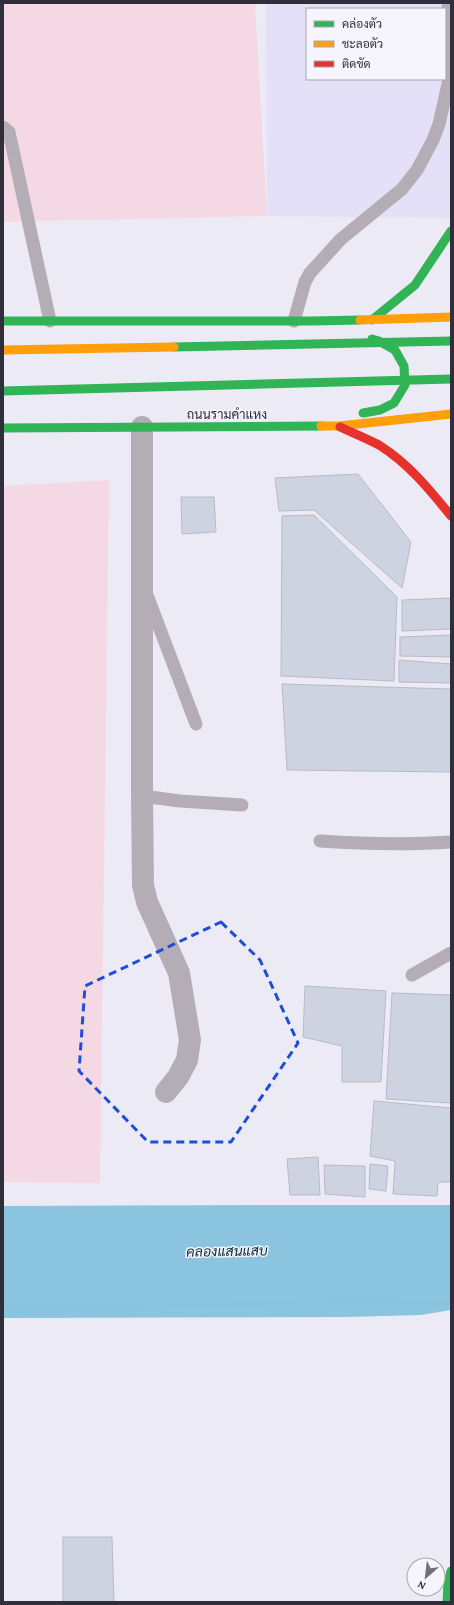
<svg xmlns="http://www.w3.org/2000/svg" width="454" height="1605" font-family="'Crimson Pro',Sarabun,serif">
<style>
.built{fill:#e4e0f7;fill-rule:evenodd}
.green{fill:#f4d9e4}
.water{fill:#8ac4df}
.building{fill:#ced3e1;stroke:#b8bbc6}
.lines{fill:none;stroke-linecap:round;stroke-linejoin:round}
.path{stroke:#b2aeb5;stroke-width:2.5;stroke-dasharray:1 3;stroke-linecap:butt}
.lane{stroke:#b4adb5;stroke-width:13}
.street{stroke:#b4adb5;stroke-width:22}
.fast{stroke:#30b455;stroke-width:9}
.slow{stroke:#ff9f0a;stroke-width:9}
.jam{stroke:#e5322d;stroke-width:9}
.fast-bridge{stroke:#30b455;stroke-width:9}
.slow-bridge{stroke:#ff9f0a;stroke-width:9}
.marked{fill:none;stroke:#1d4ed8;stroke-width:3;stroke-dasharray:8 5;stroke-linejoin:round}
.labels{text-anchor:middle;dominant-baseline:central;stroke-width:3;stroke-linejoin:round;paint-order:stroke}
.street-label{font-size:13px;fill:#302e3b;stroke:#f6f4fc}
.water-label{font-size:14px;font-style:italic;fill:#052e3c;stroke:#f6f4fc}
</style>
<rect width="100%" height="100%" fill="#eceaf5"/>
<path class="built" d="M266 3H451V218L267 216ZM307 9H445V79H307Z"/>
<g class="green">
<path d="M3 3H255L267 216 3 222Z"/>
<path d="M109 480 100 1183 3 1182V486Z"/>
</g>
<path class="water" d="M287 1205H451V1310L421 1315 346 1317 3 1318V1206Z"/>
<g class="building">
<path d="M358 474 411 542 402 588 314 510 279 511 275 478Z"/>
<path d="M181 497H214L216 532 182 534Z"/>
<path d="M314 515 397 597 394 681 281 676 282 516Z"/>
<path d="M451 598V629L402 631V600Z"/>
<path d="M451 635V657L400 656V637Z"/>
<path d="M399 660 451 664V683L399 682Z"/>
<path d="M282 684 451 689V772L287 770Z"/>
<path d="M305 986 386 991 381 1082H342V1046L303 1037Z"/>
<path d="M392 993 451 995V1103L386 1099Z"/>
<path d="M374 1101 451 1108V1182H438L437 1196 393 1194 395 1161 370 1156Z"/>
<path d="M318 1157 320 1195H290L287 1159Z"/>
<path d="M370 1164 388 1166 386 1191 369 1189Z"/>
<path d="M324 1165 365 1166V1197L325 1194Z"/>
<path d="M63 1537H112L114 1602H63Z"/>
</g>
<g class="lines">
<path class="path" d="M3 1306 371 1303 451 1304"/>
<g class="lane">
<path d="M3 127 9 132 50 321"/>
<path d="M294 321 305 282 310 273 341 239 402 189 417 170 433 140 439 124 451 71 448 3"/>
<path d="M147 595 196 724"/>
<path d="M142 796 180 801 242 805"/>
<path d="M320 841C364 844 407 845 451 842"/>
<path d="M412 975 451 953"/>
</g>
<path class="street" d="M142 427V796L143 885 147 902 179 973 190 1040 187 1060 178 1077 166 1092"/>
<g class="fast">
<path d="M372 320 415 285 451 231"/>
<path d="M3 321H313L360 320"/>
<path d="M363 413 380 410 394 403 405 385 404 366 395 350 379 341 372 339"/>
<path d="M3 428 321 426"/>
<path d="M447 1602 448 1583 451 1571"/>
</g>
<g class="slow">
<path d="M360 320 451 317"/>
<path d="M321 426H339L451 414"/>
</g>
<path class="jam" d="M340 427C353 433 366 438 379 445 408 463 430 490 451 516"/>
<g class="fast-bridge">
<path d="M174 347 451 341"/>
<path d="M3 391 451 379"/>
</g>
<path class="slow-bridge" d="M3 350 174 347"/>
</g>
<path class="marked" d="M221 922 260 960 298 1043 231 1142H148L79 1071 85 986Z"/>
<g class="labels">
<g class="street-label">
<text x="227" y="414">ถนนรามคำแหง</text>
</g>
<g class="water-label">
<text transform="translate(227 1251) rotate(-1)">คลองแสนแสบ</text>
</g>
</g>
<rect width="454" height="1605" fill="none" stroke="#302e3b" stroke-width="8"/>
<rect x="306" y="8" width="140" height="72" fill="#f6f4fc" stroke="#a7a5af"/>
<rect x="314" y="21" width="20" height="6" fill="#30b455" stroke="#a7a5af"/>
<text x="342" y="28" font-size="12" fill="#302e3b">คล่องตัว</text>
<rect x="314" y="41" width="20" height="6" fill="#ff9f0a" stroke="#a7a5af"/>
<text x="342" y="48" font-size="12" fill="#302e3b">ชะลอตัว</text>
<rect x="314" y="61" width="20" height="6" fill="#e5322d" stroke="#a7a5af"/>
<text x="342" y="68" font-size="12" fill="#302e3b">ติดขัด</text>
<g transform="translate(426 1577) rotate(208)"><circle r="19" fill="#f6f4fc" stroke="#a7a5af"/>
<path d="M0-3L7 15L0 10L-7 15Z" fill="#72707c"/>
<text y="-6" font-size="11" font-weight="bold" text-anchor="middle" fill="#302e3b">N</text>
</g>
</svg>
